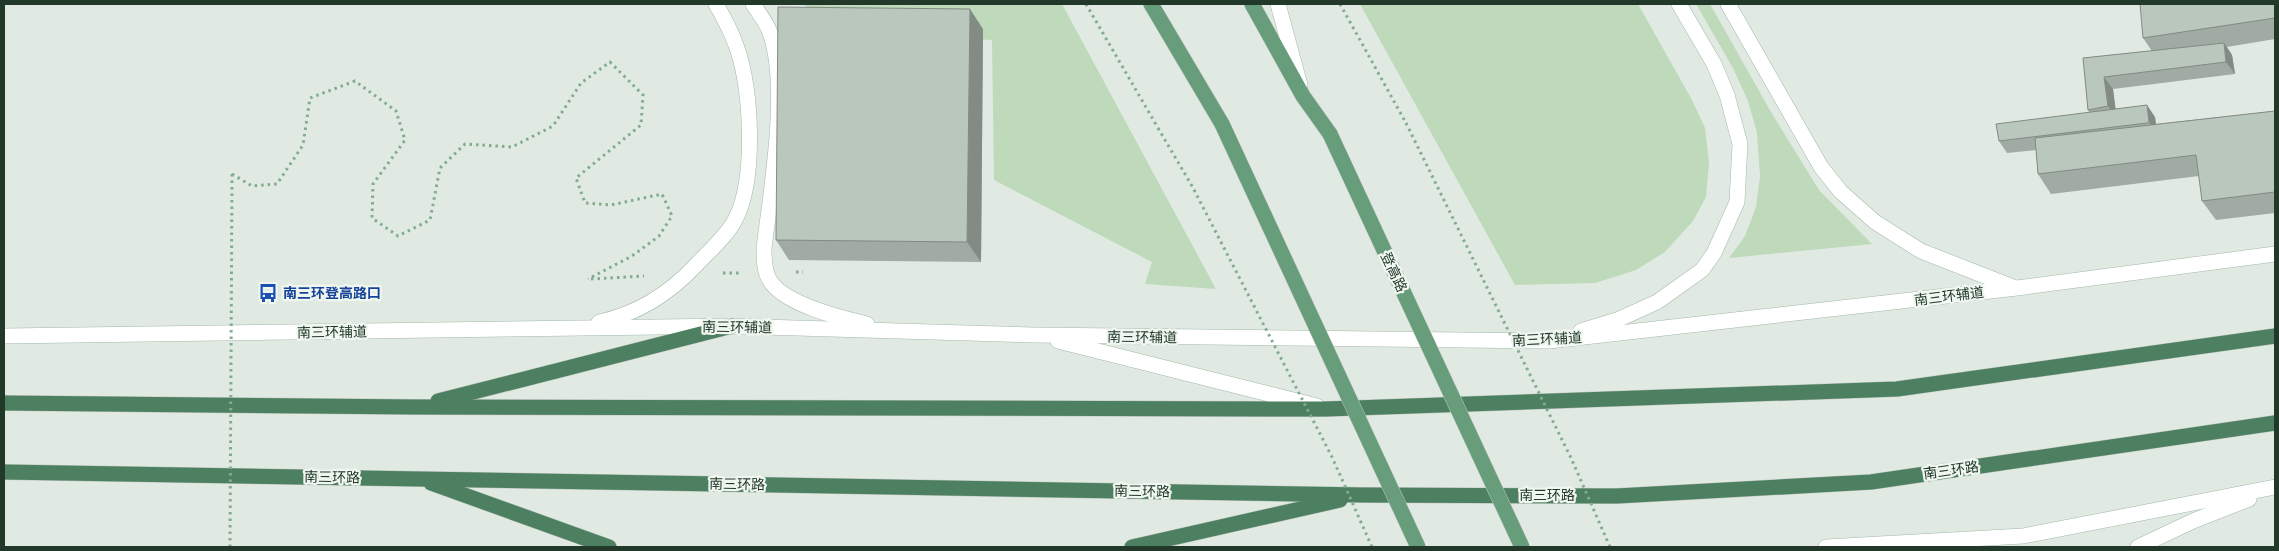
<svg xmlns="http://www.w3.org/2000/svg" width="2279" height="551" font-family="Cabin,'Noto Sans SC',sans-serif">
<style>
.green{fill:#bedaba}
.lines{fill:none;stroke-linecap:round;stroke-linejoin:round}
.secondary-casing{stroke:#a2b8a8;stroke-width:16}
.primary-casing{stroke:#bdc4bf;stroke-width:16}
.trunk-casing{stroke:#bdc4bf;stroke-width:16}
.path{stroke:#83ac8f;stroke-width:3;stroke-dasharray:2.5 4;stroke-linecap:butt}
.secondary{stroke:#fff;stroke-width:15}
.primary{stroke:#689d7b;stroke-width:15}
.trunk{stroke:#4c8060;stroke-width:15}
.primary-bridge-casing{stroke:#bdc4bf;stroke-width:16;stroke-linecap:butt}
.path-bridge{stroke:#83ac8f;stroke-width:3;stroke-dasharray:2.5 4;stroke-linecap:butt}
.primary-bridge{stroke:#689d7b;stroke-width:15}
.wall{fill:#9faba3}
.shaded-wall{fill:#828b84}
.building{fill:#b9c7bd;stroke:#828b84}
.labels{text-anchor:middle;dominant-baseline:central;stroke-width:4.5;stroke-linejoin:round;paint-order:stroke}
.street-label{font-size:14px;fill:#22392a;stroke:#f0f7f1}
.transit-label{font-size:14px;font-weight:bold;fill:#164399;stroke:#f0f7f1;text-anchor:start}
</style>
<rect width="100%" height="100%" fill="#e0eae2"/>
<g class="green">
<path d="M804 4H1062L1216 289 1145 284 1152 262 994 180 992 40 830 31Z"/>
<path d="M1360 4H1638L1692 100 1705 128 1709 163 1706 197 1693 221 1665 252 1636 270 1595 283 1515 285Z"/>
<path d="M1696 4H1710L1771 112 1819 190 1872 244 1729 258 1745 236 1756 207 1760 176 1757 133 1748 101 1733 68Z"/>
</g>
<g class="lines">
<g class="secondary-casing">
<g id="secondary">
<path d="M753 4C758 12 765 21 769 30 790 83 771 190 764 248 764 258 764 270 769 279 782 304 841 318 867 324"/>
<path d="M1278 4 1300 85"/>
<path d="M1728 4 1821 167 1841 192 1875 222 1921 251 2013 287"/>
<path d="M599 322C637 314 669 294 696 265 709 251 726 237 735 220 756 181 752 89 737 48 732 33 724 18 716 4"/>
<path d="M1581 331 1617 320 1657 302 1702 270 1714 253 1737 202 1740 144 1727 95 1714 64 1679 4"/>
<path d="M4 336 732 326 1034 335 1549 341 2017 288 2275 254"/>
<path d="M1058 341 1317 406"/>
<path d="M1826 547 2023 536 2275 487"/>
<path d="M2138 547 2193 521 2249 499"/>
</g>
</g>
<g class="primary-casing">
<g id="primary">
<path d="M1151 4 1222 124"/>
<path d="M1252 4 1303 96 1330 134"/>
</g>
</g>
<g class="trunk-casing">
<g id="trunk">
<path d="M438 401 732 326"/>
<path d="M4 403 415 407 1326 409 1897 389 2275 336"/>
<path d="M4 472 1362 495 1617 496 1871 482 2275 423"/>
<path d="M431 483 609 547"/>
<path d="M1132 547 1340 500"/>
</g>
</g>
<g class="path">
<path d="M1086 4 1158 128"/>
<path d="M1340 4 1406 123"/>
<path d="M232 174 252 186 277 184 303 145 310 98 355 81 396 111 405 140 373 184 372 218 398 236 430 220 440 168 465 144 512 147 553 126 581 83 610 62 643 95 641 125 576 178 585 203 611 205 662 194 672 216 659 236 632 256 588 279"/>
<path d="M796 272H803"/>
<path d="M723 273H742"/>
<path d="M591 279 644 276"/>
</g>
<use href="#secondary" class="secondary"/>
<use href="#primary" class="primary"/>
<use href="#trunk" class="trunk"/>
<g class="primary-bridge-casing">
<g id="primary-bridge">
<path d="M1222 124 1418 547"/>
<path d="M1330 134 1522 547"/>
</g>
</g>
<g class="path-bridge">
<path d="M1406 123 1571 458 1610 547"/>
<path d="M1158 128 1192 186 1332 457 1372 547"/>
<path d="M230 547 232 174"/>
</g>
<use href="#primary-bridge" class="primary-bridge"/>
</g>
<g class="wall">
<path d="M2275 4V39L2227 47 2232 55 2235 74 2113 89 2115 109 2155 117 2156 124 2275 111V213L2216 220 2202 201 2199 176 2051 194 2038 174 2036 150 2007 153 1999 141 2089 112 2088 110 2083 58 2152 51 2143 38Z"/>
<path d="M983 29 981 262 789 260 776 240Z"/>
</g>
<g class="shaded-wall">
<path d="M970 9 983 29 981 262 967 242Z"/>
<path d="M2224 43 2232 55 2235 74 2226 62Z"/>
<path d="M2104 77 2113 89 2117 119 2108 106Z"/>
<path d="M2147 105 2155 117 2157 134 2149 122Z"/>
</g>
<g class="building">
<path d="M2140 4H2275V18L2143 38Z"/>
<path d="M778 7 970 9 967 242 776 240Z"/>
<path d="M2224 43 2226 62 2104 77 2108 106 2088 110 2083 58Z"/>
<path d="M2147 105 2149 122 2147 123 1999 141 1996 124Z"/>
<path d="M2275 111V192L2202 201 2196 155 2038 174 2035 138Z"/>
</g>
<defs>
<g id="bus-bare" transform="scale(1.5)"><path d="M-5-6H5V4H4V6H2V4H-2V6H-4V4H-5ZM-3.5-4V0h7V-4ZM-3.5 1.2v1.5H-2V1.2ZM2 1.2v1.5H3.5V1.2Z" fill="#1a4fb4" stroke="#f0f7f1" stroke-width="2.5" paint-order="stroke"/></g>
</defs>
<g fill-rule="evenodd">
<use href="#bus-bare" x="268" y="293"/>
</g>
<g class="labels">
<g class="street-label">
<text transform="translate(1394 272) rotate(65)">登高路</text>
<text transform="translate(1949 296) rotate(-7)">南三环辅道</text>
<text transform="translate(737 327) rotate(1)">南三环辅道</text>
<text transform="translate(332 332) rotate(-1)">南三环辅道</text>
<text transform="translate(1142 337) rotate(1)">南三环辅道</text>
<text transform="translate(1547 339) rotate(-3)">南三环辅道</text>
<text transform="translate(1951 470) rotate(-8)">南三环路</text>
<text transform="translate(332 477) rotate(1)">南三环路</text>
<text transform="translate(737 484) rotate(1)">南三环路</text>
<text transform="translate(1142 491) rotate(1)">南三环路</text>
<text x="1547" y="495">南三环路</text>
</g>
<g class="transit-label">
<text x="283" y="293">南三环登高路口</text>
</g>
</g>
<rect width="2279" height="551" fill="none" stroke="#22392a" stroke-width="10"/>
</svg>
